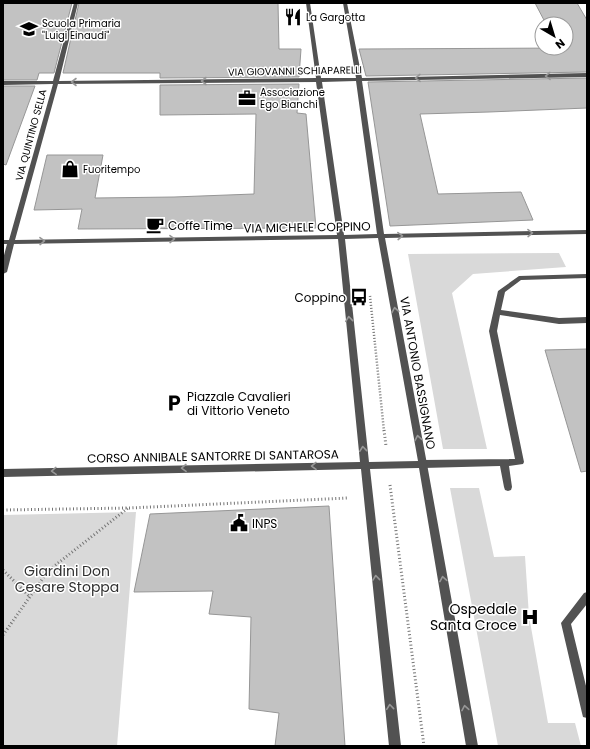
<svg xmlns="http://www.w3.org/2000/svg" width="590" height="749" font-family="Poppins,sans-serif">
<style>
.green{fill:#d9d9d9}
.building{fill:#c2c2c2;stroke:#969696}
.lines{fill:none;stroke-linecap:round;stroke-linejoin:round}
.path-far1{stroke:#747474;stroke-width:2.5;stroke-dasharray:1 2;stroke-linecap:butt}
.path{stroke:#747474;stroke-width:3;stroke-dasharray:1 2.5;stroke-linecap:butt}
.service{fill:#525252;fill-rule:evenodd}
.minor{fill:#525252;fill-rule:evenodd}
.oneway{stroke:#979797}
.labels{text-anchor:middle;dominant-baseline:central;stroke-width:3;stroke-linejoin:round;paint-order:stroke}
.far-poi-label{font-size:10px;fill:#000;stroke:#fff;text-anchor:start}
.far-street-label{font-size:10px;fill:#000;stroke:#fff}
.poi-label{font-size:12px;fill:#000;stroke:#fff;text-anchor:start}
.street-label{font-size:12px;fill:#000;stroke:#fff}
.near-park-label{font-size:14px;fill:#303030;stroke:#fff}
.near-poi-label{font-size:14px;fill:#000;stroke:#fff;text-anchor:end}
</style>
<rect width="100%" height="100%" fill="#fff"/>
<g class="green">
<path d="M559 253 566 267 473 274 452 293 487 449H443L408 254Z"/>
<path d="M450 488H479L494 557 525 556 529 616 548 723H575L581 746H498Z"/>
<path d="M136 512 117 746H3V515Z"/>
</g>
<g class="building">
<path d="M3 3H72L54 73H39L37 80H3Z"/>
<path d="M79 3H278L279 49H301L299 77 160 78V73H63Z"/>
<path d="M535 3H577L587 20V72L366 76 359 49 566 48V24H546Z"/>
<path d="M587 78V108L489 112 420 114 438 194 521 192 533 220 390 226 368 82Z"/>
<path d="M299 84 297 113 306 114 316 228 78 229 82 209 34 210 47 155H103L95 198 174 197 254 194 256 114 160 115V85Z"/>
<path d="M3 86H35L6 165 3 164Z"/>
<path d="M587 349V471L581 472 545 350Z"/>
<path d="M329 506 345 746H275L279 713 249 709 251 617 209 614 213 591 134 592 150 514Z"/>
</g>
<g class="lines">
<path class="path-far1" d="M370 296 384 431"/>
<g class="path">
<path d="M384 430 386 446"/>
<path d="M390 485 424 746"/>
<path d="M3 510 129 508 348 498"/>
<path d="M3 570 30 597"/>
<path d="M3 635 48 571 128 508"/>
</g>
<g class="service">
<path d="M587 274V278L521 280 505 292 501 310 559 318 587 317V323L559 324 500 315 497 331 524 462 523 464 509 466 512 487 511 490 508 491 505 490 504 487 500 466 423 468 420 467 419 464 420 461 423 460 515 459 489 331 498 291 519 276Z"/>
<path d="M587 592V604L571 624 587 690V718L583 717 582 713 561 623 584 593Z"/>
</g>
<path class="minor" d="M74 3H78L59 81 316 78 306 3H310L321 78H356L343 3H347L362 78 587 73V77L362 81 384 234 587 230V234L385 238 427 464 478 746H466L419 468 370 469 401 746H389L361 469 3 477V469L360 462 338 239 14 244 7 272 3 274V259L7 244H3V240H9L53 84 3 85V81H53ZM356 81 377 234 344 235 322 82ZM316 82 337 235 15 240 58 84ZM378 238 418 461 369 462 345 239Z"/>
</g>
<defs><path id="oneway-chevron" d="M-2-3.5L2.5 0L-2 3.5" fill="none" stroke-width="1.6" stroke-linecap="round" stroke-linejoin="round"/></defs>
<g class="oneway">
<use href="#oneway-chevron" transform="translate(548 76) rotate(179)"/>
<use href="#oneway-chevron" transform="translate(418 78) rotate(179)"/>
<use href="#oneway-chevron" transform="translate(204 81) rotate(180)"/>
<use href="#oneway-chevron" transform="translate(74 82) rotate(180)"/>
<use href="#oneway-chevron" transform="translate(530 233) rotate(-1)"/>
<use href="#oneway-chevron" transform="translate(400 236) rotate(-2)"/>
<use href="#oneway-chevron" transform="translate(172 239) rotate(-1)"/>
<use href="#oneway-chevron" transform="translate(42 241) rotate(-1)"/>
<use href="#oneway-chevron" transform="translate(395 310) rotate(-100)"/>
<use href="#oneway-chevron" transform="translate(349 319) rotate(-96)"/>
<use href="#oneway-chevron" transform="translate(418 438) rotate(-101)"/>
<use href="#oneway-chevron" transform="translate(363 449) rotate(-96)"/>
<use href="#oneway-chevron" transform="translate(314 466) rotate(179)"/>
<use href="#oneway-chevron" transform="translate(184 468) rotate(179)"/>
<use href="#oneway-chevron" transform="translate(54 471) rotate(178)"/>
<use href="#oneway-chevron" transform="translate(376 578) rotate(-96)"/>
<use href="#oneway-chevron" transform="translate(443 579) rotate(-100)"/>
<use href="#oneway-chevron" transform="translate(390 707) rotate(-96)"/>
<use href="#oneway-chevron" transform="translate(465 708) rotate(-100)"/>
</g>
<defs>
<g id="restaurant-bare" transform="scale(1.38)"><path d="M-5-6h1v4h1v-4h1v4h1v-4h1v5L-1.5 .5V6h-2V.5L-5-1ZM5-6V6H3V1.5H1.5Q1.5-4 5-6Z" fill="#000" stroke="#fff" stroke-width="2.5" paint-order="stroke"/></g>
<g id="school-bare" transform="scale(1.38)"><path d="M0-5L7-2L0 1L-7-2ZM-4 1L0 2.5L4 1V4Q0 6-4 4Z" fill="#000" stroke="#fff" stroke-width="2.5" paint-order="stroke"/></g>
<g id="office-bare" transform="scale(1.38)"><path d="M-6-3h4V-5.5h4V-3h4V5H-6ZM-1-4.5V-3h2v-1.5ZM-6 0V1H6V0Z" fill="#000" stroke="#fff" stroke-width="2.5" paint-order="stroke"/></g>
<g id="shop-bare" transform="scale(1.38)"><path d="M-5-2.5h2.3a2.7 3.5 0 0 1 5.4 0H5L5.5 6h-11ZM-1.5-2.5h3a1.5 2.3 0 0 0-3 0Z" fill="#000" stroke="#fff" stroke-width="2.5" paint-order="stroke"/></g>
<g id="cafe-bare" transform="scale(1.38)"><path d="M-5.5-4.5H6V0H3Q3 3.5 0 3.5H-2.5Q-5.5 3.5-5.5 0ZM3-3.2v2h1.7v-2ZM-6 4.5H4V6H-6Z" fill="#000" stroke="#fff" stroke-width="2.5" paint-order="stroke"/></g>
<g id="bus-bare" transform="scale(1.38)"><path d="M-5-6H5V4H4V6H2V4H-2V6H-4V4H-5ZM-3.5-4V0h7V-4ZM-3.5 1.2v1.5H-2V1.2ZM2 1.2v1.5H3.5V1.2Z" fill="#000" stroke="#fff" stroke-width="2.5" paint-order="stroke"/></g>
<g id="parking-bare" transform="scale(1.38)"><path d="M-3.5-5.5H1a3.5 3.5 0 0 1 0 7H-1V5.5H-3.5ZM-1-3.4V-.6H.8a1.4 1.4 0 0 0 0-2.8Z" fill="#000" stroke="#fff" stroke-width="2.5" paint-order="stroke"/></g>
<g id="civic-bare" transform="scale(1.38)"><path d="M-.6-6.5H3V-4.5H.6V-3L4-1V1h2V6H-6V1h2V-1L-.6-3ZM-1.2 2.5V6h2.4V2.5Z" fill="#000" stroke="#fff" stroke-width="2.5" paint-order="stroke"/></g>
<g id="hospital-bare" transform="scale(1.38)"><path d="M-5-5h3v3.5h4V-5h3V5h-3V1.5h-4V5h-3Z" fill="#000" stroke="#fff" stroke-width="2.5" paint-order="stroke"/></g>
</defs>
<g fill-rule="evenodd">
<use href="#restaurant-bare" x="293" y="17"/>
<use href="#school-bare" x="29" y="29"/>
<use href="#office-bare" x="247" y="98"/>
<use href="#shop-bare" x="70" y="169"/>
<use href="#cafe-bare" x="155" y="225"/>
<use href="#bus-bare" x="359" y="297"/>
<use href="#parking-bare" x="174" y="403"/>
<use href="#civic-bare" x="239" y="523"/>
<use href="#hospital-bare" x="530" y="617"/>
</g>
<g class="labels">
<g class="far-poi-label">
<text x="306" y="17">La Gargotta</text>
<text x="42" y="23">Scuola Primaria<tspan x="42" dy="12">"Luigi Einaudi"</tspan></text>
<text x="260" y="92">Associazione<tspan x="260" dy="12">Ego Bianchi</tspan></text>
<text x="83" y="169">Fuoritempo</text>
</g>
<g class="far-street-label">
<text transform="translate(295 71) rotate(-1)">VIA GIOVANNI SCHIAPARELLI</text>
<text transform="translate(31 135) rotate(-75)">VIA QUINTINO SELLA</text>
</g>
<g class="poi-label">
<text x="168" y="225">Coffe Time</text>
<text x="346" y="297" text-anchor="end">Coppino</text>
<text x="187" y="396">Piazzale Cavalieri<tspan x="187" dy="14">di Vittorio Veneto</tspan></text>
<text x="252" y="523">INPS</text>
</g>
<g class="street-label">
<text transform="translate(307 227) rotate(-1)">VIA MICHELE COPPINO</text>
<text transform="translate(418 373) rotate(80)">VIA ANTONIO BASSIGNANO</text>
<text transform="translate(213 456) rotate(-1)">CORSO ANNIBALE SANTORRE DI SANTAROSA</text>
</g>
<g class="near-park-label">
<text x="67" y="571">Giardini Don<tspan x="67" dy="16">Cesare Stoppa</tspan></text>
</g>
<g class="near-poi-label">
<text x="517" y="609">Ospedale<tspan x="517" dy="16">Santa Croce</tspan></text>
</g>
</g>
<rect width="590" height="749" fill="none" stroke="#000000" stroke-width="8"/>
<g transform="translate(554 36) rotate(142)"><circle r="19" fill="#ffffff" stroke="#999999"/>
<path d="M0-3L7 15L0 10L-7 15Z" fill="#000000"/>
<text y="-6" font-size="11" font-weight="bold" text-anchor="middle" fill="#000000">N</text>
</g>
</svg>
